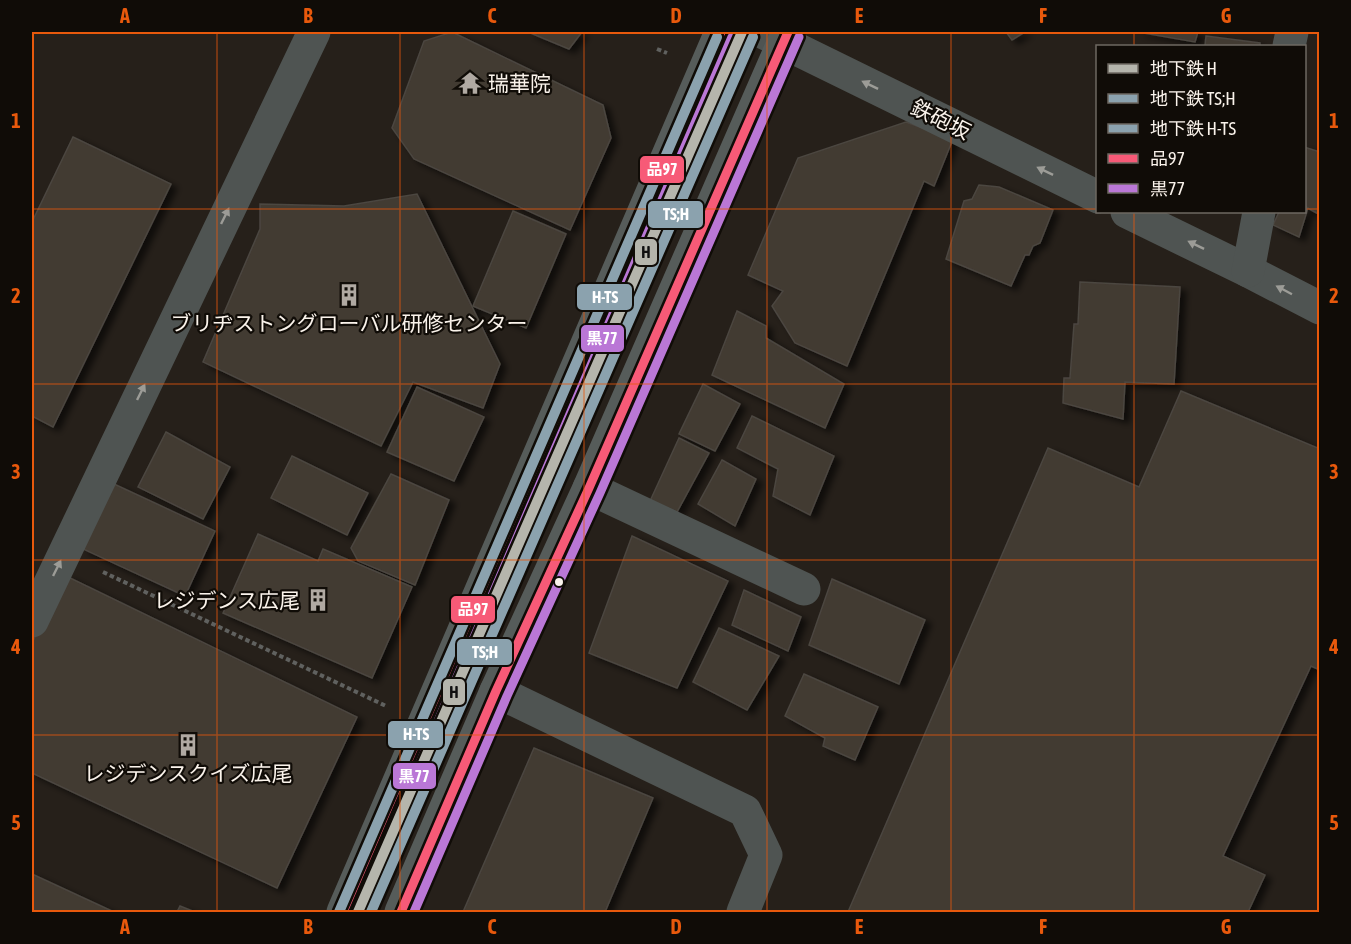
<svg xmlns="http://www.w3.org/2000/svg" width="1351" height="944" font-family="'Asap Condensed','Noto Sans JP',sans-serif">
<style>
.building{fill:#423a32;stroke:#4b4640;stroke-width:1.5;filter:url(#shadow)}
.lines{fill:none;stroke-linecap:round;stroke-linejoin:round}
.path{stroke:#60615f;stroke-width:4;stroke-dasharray:4.5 3;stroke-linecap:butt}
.minor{stroke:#4f5452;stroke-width:33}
.major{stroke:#565c5a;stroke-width:33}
.bus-1-casing{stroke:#100c07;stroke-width:14}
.bus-2-casing{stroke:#100c07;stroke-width:14}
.bus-1{stroke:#f75a77;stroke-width:9}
.bus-2{stroke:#ba77d6;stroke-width:9}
.metro-1-casing{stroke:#100c07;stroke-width:15}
.metro-2-casing{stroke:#100c07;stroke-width:15}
.metro-3-casing{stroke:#100c07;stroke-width:15}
.metro-1{stroke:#b5b5ac;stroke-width:10}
.metro-2{stroke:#8ba2ae;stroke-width:10}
.metro-3{stroke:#8ba2ae;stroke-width:10}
.oneway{fill:#9c9c97}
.grid{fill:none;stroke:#e8590c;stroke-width:1.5;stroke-opacity:0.55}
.bus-dot{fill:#faf3eb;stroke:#100c07;stroke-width:2}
.labels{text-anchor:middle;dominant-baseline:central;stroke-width:4.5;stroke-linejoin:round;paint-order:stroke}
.poi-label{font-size:21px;fill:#faf3eb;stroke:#100c07}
.street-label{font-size:21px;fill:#faf3eb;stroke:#100c07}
.line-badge{stroke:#100c07;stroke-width:2}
.badge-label{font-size:16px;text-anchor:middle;font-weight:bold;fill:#fff}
.pale-badge-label{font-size:16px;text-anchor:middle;font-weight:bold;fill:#111}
.neatline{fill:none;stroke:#e8590c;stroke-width:2}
.grid-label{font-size:20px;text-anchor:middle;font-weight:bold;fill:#e8590c}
</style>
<defs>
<filter id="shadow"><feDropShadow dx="6" dy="4" stdDeviation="3" flood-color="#0009"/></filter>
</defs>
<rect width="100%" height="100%" fill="#26201a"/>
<g class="building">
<path d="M452 32 603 105 611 138 570 230 414 159 392 128 424 41Z"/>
<path d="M528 32H582L569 49Z"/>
<path d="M1006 32H1025L1012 40Z"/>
<path d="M1138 32H1198L1195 42Z"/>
<path d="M1206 36 1260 43V46H1205Z"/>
<path d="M906 122 953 139 934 186 924 181 847 366 795 343 772 306 783 291 748 275 798 158Z"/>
<path d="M73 137 171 184 53 427 32 416V222Z"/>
<path d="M1304 147 1320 152V215L1304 206Z"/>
<path d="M979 185 999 187 1053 210 1040 243 1033 246 1029 255H1025L1011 286 946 259 964 201 972 199Z"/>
<path d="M417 194 500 364 483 408 413 382 381 446 203 362 260 229V204L344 206Z"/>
<path d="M1304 206 1308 208 1299 237 1273 225 1279 212H1304Z"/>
<path d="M513 211 566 234 526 328 473 306Z"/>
<path d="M1080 282 1180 287 1174 384 1125 382 1123 419 1063 403 1064 378H1070L1074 324H1078Z"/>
<path d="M737 311 766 326V338L844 384 825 428 712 375Z"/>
<path d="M703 384 740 404 715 451 679 434Z"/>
<path d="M417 387 484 417 454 481 387 452Z"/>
<path d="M1181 391 1320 449V670L1311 666 1223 856 1265 875 1248 912H848L1048 448 1139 487Z"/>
<path d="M752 416 834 456 810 515 773 496 778 469 737 448Z"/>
<path d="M166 432 230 467 203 519 138 487Z"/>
<path d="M679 438 709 453 677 512 650 501Z"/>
<path d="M292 456 368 493 347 535 271 498Z"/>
<path d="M722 460 756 479 735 526 698 504Z"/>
<path d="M391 474 449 500 415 585 358 561 351 548Z"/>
<path d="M114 484 215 531 185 596 83 549Z"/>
<path d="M258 534 318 561 323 549 412 587 372 678 223 613Z"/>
<path d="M632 536 728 581 677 688 589 653Z"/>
<path d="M66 576 357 717 277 888 32 773V643Z"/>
<path d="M832 579 925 620 899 684 809 645Z"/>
<path d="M744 590 801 617 788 651 732 625Z"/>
<path d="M719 628 779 656 747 710 693 682Z"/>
<path d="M804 674 878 707 855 760 823 746 825 738 785 716Z"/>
<path d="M534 748 653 798 605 912H463Z"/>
<path d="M32 874 114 912H32Z"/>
<path d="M180 906 195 912H177Z"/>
</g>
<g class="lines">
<g class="path">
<path d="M657 49 667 53"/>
<path d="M103 572 386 706"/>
</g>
<g class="minor">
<path d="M762 32 1098 197"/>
<path d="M1289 46 1292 32"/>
<path d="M1127 212 1248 271 1320 308"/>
<path d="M1248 271 1259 212"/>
<path d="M589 488 804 589"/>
<path d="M32 621 314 32"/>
<path d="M496 691 745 811 766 855 743 912"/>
</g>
<g class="major">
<path d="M343 912 721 32"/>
<path d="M401 912 496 691 589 488 788 32"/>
</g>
<g class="bus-1-casing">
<g id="bus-1">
<path d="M343 912 721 32"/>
<path d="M401 912 496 691 589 488 788 32"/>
</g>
</g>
<g class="bus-2-casing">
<g id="bus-2">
<path d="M356 912 732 37"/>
<path d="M414 912 507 696 600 493 799 37"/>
</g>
</g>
<use href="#bus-1" class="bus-1"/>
<use href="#bus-2" class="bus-2"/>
<g class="metro-1-casing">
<path id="metro-1" d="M358 912 742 32"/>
</g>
<g class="metro-2-casing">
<path id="metro-2" d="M371 912 753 37"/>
</g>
<g class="metro-3-casing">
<path id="metro-3" d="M339 912 717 37"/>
</g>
<use href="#metro-1" class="metro-1"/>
<use href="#metro-2" class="metro-2"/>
<use href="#metro-3" class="metro-3"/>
</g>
<defs><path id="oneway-solid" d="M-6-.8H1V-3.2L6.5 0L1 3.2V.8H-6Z" transform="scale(1.5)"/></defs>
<g class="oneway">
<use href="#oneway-solid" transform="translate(870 85) rotate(-154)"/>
<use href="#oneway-solid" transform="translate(1045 171) rotate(-154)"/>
<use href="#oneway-solid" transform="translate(225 216) rotate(-64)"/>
<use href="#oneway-solid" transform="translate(1196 245) rotate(-154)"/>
<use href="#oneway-solid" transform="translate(1284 290) rotate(-152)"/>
<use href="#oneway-solid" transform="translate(141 392) rotate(-64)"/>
<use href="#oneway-solid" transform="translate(57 568) rotate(-64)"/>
</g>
<path class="grid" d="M217 32V912M400 32V912M584 32V912M767 32V912M951 32V912M1134 32V46M32 209H1098M1304 209H1320M1134 212V912M32 384H1320M32 560H1320M32 735H1320"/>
<defs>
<g id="temple-bare" transform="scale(1.8)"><path d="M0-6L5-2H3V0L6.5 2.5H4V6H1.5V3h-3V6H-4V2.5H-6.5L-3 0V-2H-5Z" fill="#b0a9a2" stroke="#100c07" stroke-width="2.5" paint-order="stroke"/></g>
<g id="building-bare" transform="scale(1.8)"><path d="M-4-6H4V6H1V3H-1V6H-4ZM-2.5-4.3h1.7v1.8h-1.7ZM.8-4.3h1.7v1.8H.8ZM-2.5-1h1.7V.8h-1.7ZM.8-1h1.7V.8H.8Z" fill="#b0a9a2" stroke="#100c07" stroke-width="2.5" paint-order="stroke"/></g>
</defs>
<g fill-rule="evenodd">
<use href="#temple-bare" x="470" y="83"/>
<use href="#building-bare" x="349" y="295"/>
<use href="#building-bare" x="318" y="600"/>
<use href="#building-bare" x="188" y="745"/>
</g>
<circle class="bus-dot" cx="559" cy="582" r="5"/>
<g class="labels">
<g class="poi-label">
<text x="488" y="83" text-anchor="start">瑞華院</text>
<text x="349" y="323">ブリヂストングローバル研修センター</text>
<text x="300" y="600" text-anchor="end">レジデンス広尾</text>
<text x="188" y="773">レジデンスクイズ広尾</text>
</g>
<g class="street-label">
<text transform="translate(941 119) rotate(26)">鉄砲坂</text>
</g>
</g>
<g class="line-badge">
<rect x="639" y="155" width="46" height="29" rx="6" fill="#f75a77"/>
<rect x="647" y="200" width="57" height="29" rx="6" fill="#8ba2ae"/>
<rect x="634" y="238" width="24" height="28" rx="6" fill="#b5b5ac"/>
<rect x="576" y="283" width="57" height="28" rx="6" fill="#8ba2ae"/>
<rect x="580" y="324" width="45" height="29" rx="6" fill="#ba77d6"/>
<rect x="450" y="595" width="46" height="29" rx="6" fill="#f75a77"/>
<rect x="456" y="638" width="57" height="28" rx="6" fill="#8ba2ae"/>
<rect x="442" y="678" width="24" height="28" rx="6" fill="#b5b5ac"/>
<rect x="387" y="720" width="57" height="29" rx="6" fill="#8ba2ae"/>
<rect x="392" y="762" width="45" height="28" rx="6" fill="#ba77d6"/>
</g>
<g class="badge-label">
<text x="662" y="175">品97</text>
<text x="676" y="220">TS;H</text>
<text x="605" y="303">H-TS</text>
<text x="602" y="344">黒77</text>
<text x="473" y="615">品97</text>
<text x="485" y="658">TS;H</text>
<text x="416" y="740">H-TS</text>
<text x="414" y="782">黒77</text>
</g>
<g class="pale-badge-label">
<text x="646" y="258">H</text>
<text x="454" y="698">H</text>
</g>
<rect width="1351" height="944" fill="none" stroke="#100c07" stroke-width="66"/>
<rect x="1096" y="45" width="210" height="168" fill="#100c07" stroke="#6e6862" stroke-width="1.5"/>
<rect x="1108" y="64" width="30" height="9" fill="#b5b5ac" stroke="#6e6862" stroke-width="1.5"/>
<text x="1150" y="75" font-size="18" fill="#faf3eb">地下鉄 H</text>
<rect x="1108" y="94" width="30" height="9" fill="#8ba2ae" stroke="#6e6862" stroke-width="1.5"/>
<text x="1150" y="105" font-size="18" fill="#faf3eb">地下鉄 TS;H</text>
<rect x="1108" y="124" width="30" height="9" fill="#8ba2ae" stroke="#6e6862" stroke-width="1.5"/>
<text x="1150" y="135" font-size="18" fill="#faf3eb">地下鉄 H-TS</text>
<rect x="1108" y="154" width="30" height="9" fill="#f75a77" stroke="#6e6862" stroke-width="1.5"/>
<text x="1150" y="165" font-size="18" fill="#faf3eb">品97</text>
<rect x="1108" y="184" width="30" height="9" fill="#ba77d6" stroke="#6e6862" stroke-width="1.5"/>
<text x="1150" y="195" font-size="18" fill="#faf3eb">黒77</text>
<rect x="33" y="33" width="1285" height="878" class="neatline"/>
<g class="grid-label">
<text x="125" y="23">A</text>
<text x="308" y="23">B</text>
<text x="492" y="23">C</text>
<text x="676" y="23">D</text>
<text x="859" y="23">E</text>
<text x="1043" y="23">F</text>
<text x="1226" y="23">G</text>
<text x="16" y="128">1</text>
<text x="1334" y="128">1</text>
<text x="16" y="303">2</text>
<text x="1334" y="303">2</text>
<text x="16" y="479">3</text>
<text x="1334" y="479">3</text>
<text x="16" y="654">4</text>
<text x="1334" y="654">4</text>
<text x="16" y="830">5</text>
<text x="1334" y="830">5</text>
<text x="125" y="934">A</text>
<text x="308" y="934">B</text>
<text x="492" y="934">C</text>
<text x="676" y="934">D</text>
<text x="859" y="934">E</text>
<text x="1043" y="934">F</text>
<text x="1226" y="934">G</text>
</g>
</svg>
